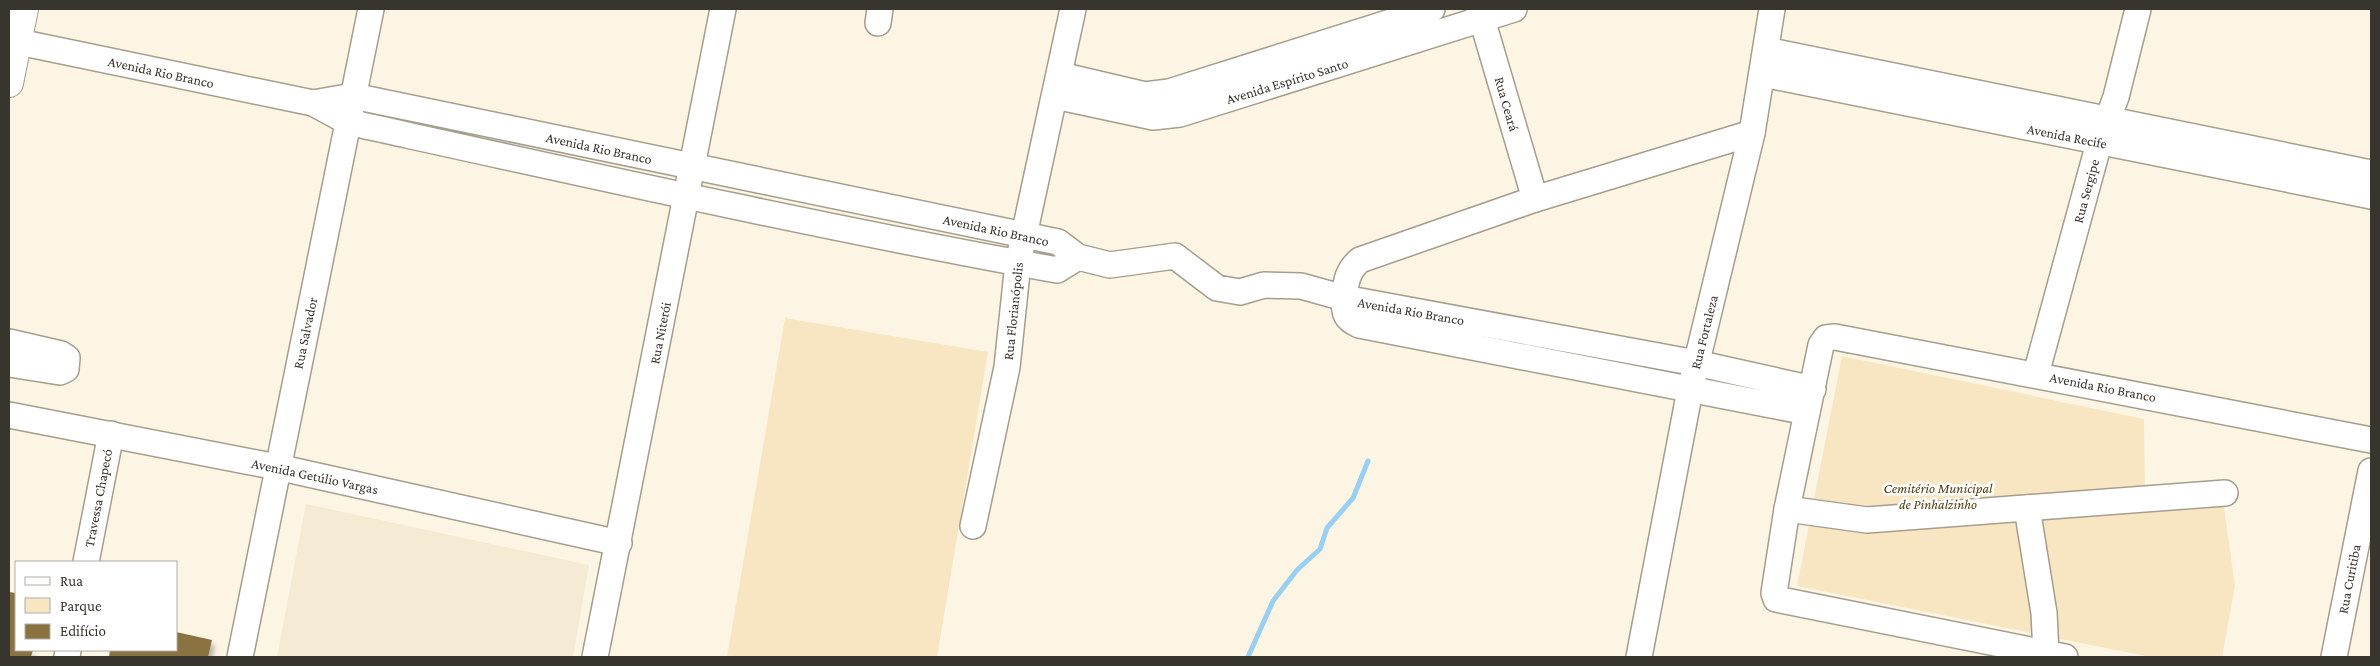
<svg xmlns="http://www.w3.org/2000/svg" width="2380" height="666" font-family="'Crimson Pro',serif">
<style>
.built{fill:#f5ead3}
.green{fill:#f8e6c3}
.lines{fill:none;stroke-linecap:round;stroke-linejoin:round}
.stream{stroke:#99d0f2;stroke-width:5}
.building{fill:#8a7340;filter:url(#shadow)}
.minor-casing{stroke:#a59e8e;stroke-width:28}
.major-casing{stroke:#a59e8e;stroke-width:30}
.minor{stroke:#fff;stroke-width:25}
.major{stroke:#fff;stroke-width:28}
.labels{text-anchor:middle;dominant-baseline:central;stroke-width:5;stroke-linejoin:round;paint-order:stroke}
.street-label{font-size:14px;fill:#38352e;stroke:#fff}
.park-label{font-size:14px;font-style:italic;fill:#503e14;stroke:#fff}
</style>
<defs>
<filter id="shadow"><feDropShadow dx="3" dy="5.5" stdDeviation="2.5" flood-color="#0004"/></filter>
</defs>
<rect width="100%" height="100%" fill="#fdf5e4"/>
<path class="built" d="M306 504 589 565 573 657H277Z"/>
<g class="green">
<path d="M785 318 988 352 937 657H727Z"/>
<path d="M1842 356 2144 419 2145 493 2223 500 2235 586 2222 657H2151L1797 586Z"/>
</g>
<g class="lines">
<path class="stream" d="M1248 657 1273 601 1297 570 1320 549 1327 528 1353 498 1368 461"/>
</g>
<g class="building">
<path d="M9 592 16 593V650H33L31 657H9Z"/>
<path d="M176 632 212 640 208 657H109L110 650H176Z"/>
</g>
<g class="lines">
<g class="minor-casing">
<g id="minor">
<path d="M1479 9 1535 199"/>
<path d="M878 23 880 9"/>
<path d="M9 40 313 103"/>
<path d="M1766 50 2371 173"/>
<path d="M1763 74 2371 196"/>
<path d="M1060 75 1145 95 1169 92 1432 9"/>
<path d="M1055 96 1153 117 1180 114 1514 9"/>
<path d="M1078 257 1057 270C820 227 584 174 348 122L313 103 353 96 1058 242 1078 257 1110 265 1175 256 1217 288 1240 292 1264 285 1301 286 1344 298C1346 282 1347 271 1360 260L1535 199 1752 133"/>
<path d="M9 342 61 354 67 358 66 369 60 372 9 364"/>
<path d="M2036 374 2099 143 2116 97 2138 9"/>
<path d="M1807 412 1359 325C1345 319 1344 313 1344 298L1696 363 1813 389"/>
<path d="M9 415 277 467 619 543"/>
<path d="M2027 508 2044 613 2046 653"/>
<path d="M1787 509 1867 520 2225 493"/>
<path d="M973 526 1007 367 1018 263 1073 9"/>
<path d="M86 562 111 434"/>
<path d="M67 657 68 650"/>
<path d="M240 657 371 9"/>
<path d="M595 657 723 9"/>
<path d="M1639 657 1690 390 1752 133 1772 9"/>
<path d="M2065 657 1776 599 1774 593 1787 509 1821 345 1826 338 1835 337 2371 440"/>
<path d="M2334 657 2371 471"/>
</g>
</g>
<g class="major-casing">
<path id="major" d="M9 83 24 9"/>
</g>
<use href="#minor" class="minor"/>
<use href="#major" class="major"/>
</g>
<g class="labels">
<g class="street-label">
<text transform="translate(161 72) rotate(12)">Avenida Rio Branco</text>
<text transform="translate(1287 81) rotate(-17)">Avenida Espírito Santo</text>
<text transform="translate(1507 104) rotate(74)">Rua Ceará</text>
<text transform="translate(2067 136) rotate(11)">Avenida Recife</text>
<text transform="translate(599 148) rotate(12)">Avenida Rio Branco</text>
<text transform="translate(2086 191) rotate(-75)">Rua Sergipe</text>
<text transform="translate(996 230) rotate(12)">Avenida Rio Branco</text>
<text transform="translate(1013 311) rotate(-84)">Rua Florianópolis</text>
<text transform="translate(1411 311) rotate(10)">Avenida Rio Branco</text>
<text transform="translate(1704 332) rotate(-76)">Rua Fortaleza</text>
<text transform="translate(305 333) rotate(-78)">Rua Salvador</text>
<text transform="translate(660 333) rotate(-79)">Rua Niterói</text>
<text transform="translate(2103 387) rotate(11)">Avenida Rio Branco</text>
<text transform="translate(315 476) rotate(12)">Avenida Getúlio Vargas</text>
<text transform="translate(98 498) rotate(-79)">Travessa Chapecó</text>
<text transform="translate(2349 579) rotate(-79)">Rua Curitiba</text>
</g>
<g class="park-label">
<text x="1938" y="488">Cemitério Municipal<tspan x="1938" dy="16">de Pinhalzinho</tspan></text>
</g>
</g>
<rect width="2380" height="666" fill="none" stroke="#38352e" stroke-width="20"/>
<rect x="15" y="561" width="162" height="90" fill="#ffffff" stroke="#afaeab"/>
<rect x="25" y="577" width="25" height="8" fill="#ffffff" stroke="#afaeab"/>
<text x="60" y="586" font-size="15" fill="#38352e">Rua</text>
<rect x="25" y="598" width="25" height="15" fill="#f8e6c3" stroke="#afaeab"/>
<text x="60" y="611" font-size="15" fill="#38352e">Parque</text>
<rect x="25" y="624" width="25" height="15" fill="#8a7340" stroke="#afaeab"/>
<text x="60" y="636" font-size="15" fill="#38352e">Edifício</text>
</svg>
